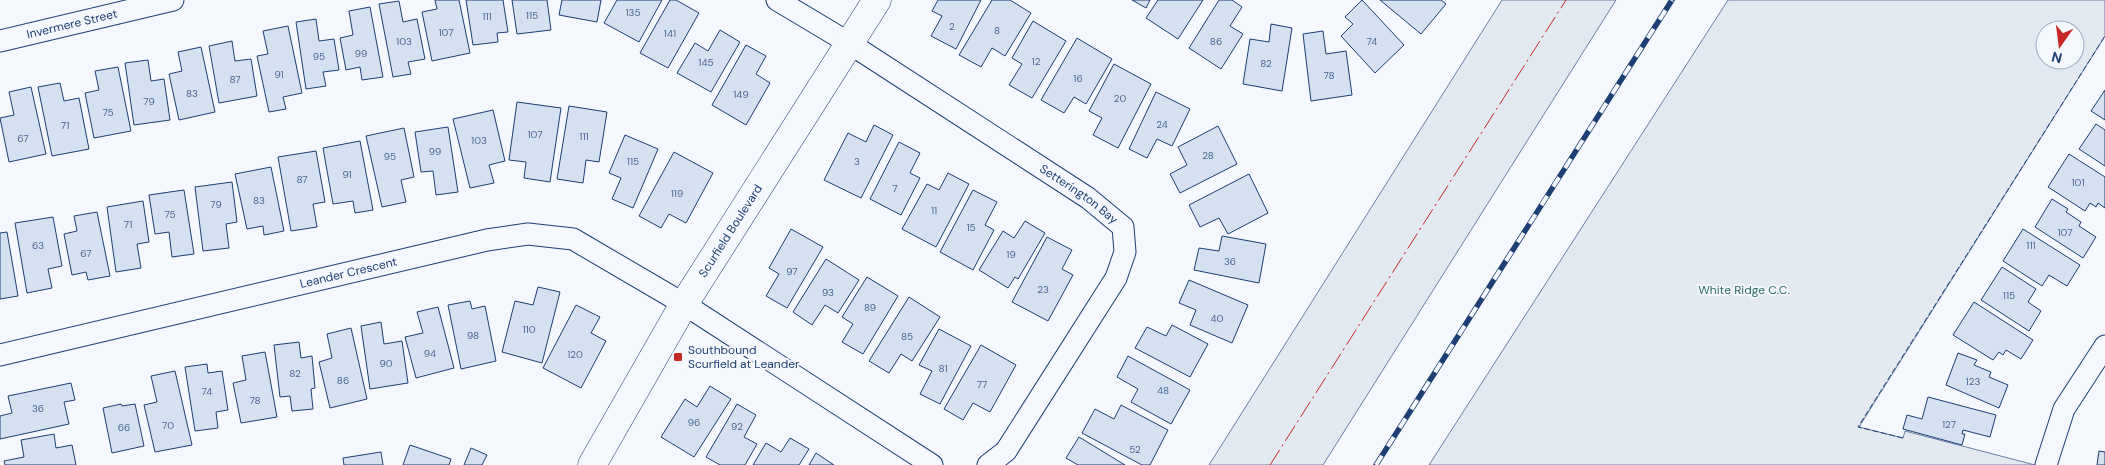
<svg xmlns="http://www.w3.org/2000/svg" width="2105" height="465" font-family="'DM Sans',sans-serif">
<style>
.green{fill:#e3e9f0;stroke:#687fa3;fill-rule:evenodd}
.building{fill:#d5e0f0;stroke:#1d3f73}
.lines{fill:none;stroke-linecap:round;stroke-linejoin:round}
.street-casing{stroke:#1d3f73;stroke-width:23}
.secondary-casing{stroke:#1d3f73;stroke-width:29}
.street{stroke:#f4f7fb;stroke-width:21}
.secondary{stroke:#f4f7fb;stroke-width:28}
.rail-casing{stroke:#1d3f73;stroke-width:5.5}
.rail{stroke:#f4f7fb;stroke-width:4;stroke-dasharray:11;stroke-linecap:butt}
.fence{stroke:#1d3f73;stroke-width:1;stroke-dasharray:6 2.5;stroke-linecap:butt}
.power{stroke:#c62828;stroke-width:1;stroke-dasharray:18 4 2.5 4;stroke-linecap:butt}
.poi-dot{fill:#c62828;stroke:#f4f7fb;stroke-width:2}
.labels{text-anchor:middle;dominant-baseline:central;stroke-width:4;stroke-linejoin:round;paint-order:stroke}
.number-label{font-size:10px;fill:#4b6792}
.street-label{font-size:12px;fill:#1d3f73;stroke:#f4f7fb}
.park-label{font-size:12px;fill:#2c6c60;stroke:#f4f7fb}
.poi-label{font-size:12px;fill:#1d3f73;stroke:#f4f7fb;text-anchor:start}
</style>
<rect width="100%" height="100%" fill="#f4f7fb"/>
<g class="green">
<path d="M1502 0H1616L1323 465H1209Z"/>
<path d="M1728 0H2105V36L1859 427 1903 438 1905 431 2035 465H1429ZM2045 30H2075V60H2045Z"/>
</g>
<g class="building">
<path d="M435 0H459L470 53 432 61 422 12 437 9Z"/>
<path d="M466 0H503L508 32 497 33 498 42 473 45Z"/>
<path d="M512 0H547L551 30 517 34Z"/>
<path d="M562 0H601L597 22 559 15Z"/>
<path d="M617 0H662L639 42 604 23Z"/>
<path d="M670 0H676L699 13 668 68 640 53Z"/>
<path d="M938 0H981L956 49 931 36 942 16 932 11Z"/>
<path d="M992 0H1010L1031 13 1005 56 992 48 981 67 959 55Z"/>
<path d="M1132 0H1150L1146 8Z"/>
<path d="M1158 0H1203L1178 39 1146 18Z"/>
<path d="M1219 0H1232L1242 7 1230 26 1243 34 1221 69 1189 48Z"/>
<path d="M1362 0 1404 45 1375 73 1341 36 1353 24 1345 17Z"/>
<path d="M1380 0H1441L1446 4 1421 34Z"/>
<path d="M399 1 403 22 417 19 425 59 408 62 411 74 393 77 379 4Z"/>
<path d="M370 7 383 77 362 80 360 67 346 70 340 38 353 35 349 11Z"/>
<path d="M316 19 319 41 334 39 339 70 323 72 326 86 306 89 296 22Z"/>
<path d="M1033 21 1066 41 1032 98 1009 85 1022 64 1012 58Z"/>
<path d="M1271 24 1292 28 1282 91 1243 84 1250 39 1269 42Z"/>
<path d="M288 26 302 93 283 97 286 109 269 112 257 56 268 54 263 31Z"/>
<path d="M720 30 740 42 711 92 677 73 695 43 708 51Z"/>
<path d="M1323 31 1326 54 1346 51 1352 95 1311 101 1303 34Z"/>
<path d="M1077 38 1112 59 1086 104 1074 97 1064 113 1041 100Z"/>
<path d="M232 41 235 61 251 59 257 96 219 103 209 46Z"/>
<path d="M746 45 766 56 756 74 770 83 746 125 712 105Z"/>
<path d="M201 47 215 112 179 120 169 74 182 71 178 52Z"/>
<path d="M148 60 151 81 164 79 170 120 134 125 125 63Z"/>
<path d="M1114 64 1151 84 1118 148 1093 135 1102 118 1089 111Z"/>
<path d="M118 67 131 131 94 138 85 93 99 90 95 71Z"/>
<path d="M60 83 64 101 79 98 89 149 52 156 38 87Z"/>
<path d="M31 87 46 154 9 162 0 118 14 115 9 92Z"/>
<path d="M2105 90V120L2091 111Z"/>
<path d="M1156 92 1190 109 1172 146 1157 139 1147 158 1129 149Z"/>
<path d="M517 102 561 108 550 182 524 178 526 162 509 160Z"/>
<path d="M569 106 607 112 599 162 586 160 583 183 557 179Z"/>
<path d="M493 110 505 161 489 165 494 183 470 188 453 119Z"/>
<path d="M2096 124 2105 130V166L2079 149Z"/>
<path d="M874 125 893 135 861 198 824 180 848 133 866 142Z"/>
<path d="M1218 126 1237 164 1180 193 1170 174 1187 165 1178 147Z"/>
<path d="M448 127 458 192 436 195 433 171 421 172 415 132Z"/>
<path d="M404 128 414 177 401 180 406 202 382 207 366 136Z"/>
<path d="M625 135 658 149 633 208 612 199 621 178 609 173Z"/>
<path d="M360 141 373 210 355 213 353 201 333 204 323 148Z"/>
<path d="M899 142 920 153 910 173 920 178 901 215 870 199Z"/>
<path d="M316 151 325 202 313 204 317 227 291 231 278 157Z"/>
<path d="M674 152 713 173 686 223 669 214 661 228 639 216Z"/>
<path d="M2069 154 2105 177V208L2098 203 2096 207 2090 203 2085 211 2048 187Z"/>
<path d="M271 167 284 231 264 235 263 226 247 229 235 174Z"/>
<path d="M948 173 969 184 936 247 902 229 927 184 939 190Z"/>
<path d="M1249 174 1268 213 1228 234 1219 218 1200 227 1189 205Z"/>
<path d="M232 182 237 222 226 224 229 248 203 251 195 187Z"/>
<path d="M184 190 194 254 172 257 169 232 155 234 149 195Z"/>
<path d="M973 190 997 202 985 225 994 230 973 270 940 252Z"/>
<path d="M2052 199 2068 209 2066 212 2081 222 2079 226 2096 237 2083 258 2035 227Z"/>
<path d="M143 201 149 242 137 244 141 268 116 272 107 207Z"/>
<path d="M97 212 110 276 88 280 86 272 72 275 64 234 77 231 74 216Z"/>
<path d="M53 217 62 266 48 269 52 288 27 293 15 223Z"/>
<path d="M1025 221 1045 233 1018 279 1015 277 1008 288 979 270 1003 231 1014 238Z"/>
<path d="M791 229 823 247 787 308 766 296 779 274 769 268Z"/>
<path d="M2023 229 2080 265 2067 286 2049 275 2042 286 2003 261Z"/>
<path d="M7 232 18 296 0 299V233Z"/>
<path d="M1222 236 1266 244 1259 283 1194 270 1199 248 1219 251Z"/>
<path d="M1047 237 1072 250 1062 269 1073 275 1048 321 1012 302Z"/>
<path d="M826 259 859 280 838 313 825 305 812 325 793 312Z"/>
<path d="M2002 267 2036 289 2028 302 2041 311 2029 331 1981 300Z"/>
<path d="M867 277 898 296 863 354 842 342 853 324 842 317Z"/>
<path d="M1189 280 1248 305 1232 343 1190 325 1196 310 1179 303Z"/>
<path d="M538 287 560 292 542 363 502 352 515 301 533 305Z"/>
<path d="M909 297 940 317 912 361 901 354 889 373 869 361Z"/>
<path d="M470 301 472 309 485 306 496 361 461 369 448 305Z"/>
<path d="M1974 302 2033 340 2021 359 2006 350 2003 355 1999 352 1993 360 1953 335Z"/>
<path d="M576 305 600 317 591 333 606 341 581 388 543 368Z"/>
<path d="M438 307 454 368 416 378 405 337 423 333 417 312Z"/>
<path d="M381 322 384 344 402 341 408 383 370 389 361 326Z"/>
<path d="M1172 325 1208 344 1190 377 1135 348 1147 327 1166 336Z"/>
<path d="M351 328 367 399 330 408 319 362 332 358 327 334Z"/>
<path d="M939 329 971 346 940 404 920 394 932 371 919 365Z"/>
<path d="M299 342 301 358 312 356 315 388 311 389 313 409 292 411 290 396 280 397 274 345Z"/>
<path d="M981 345 1016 365 990 412 973 403 963 420 944 409Z"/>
<path d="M265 352 277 417 241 423 233 383 246 380 242 356Z"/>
<path d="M1958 353 1977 360 1974 365 1991 372 1989 377 2008 385 1999 408 1946 385Z"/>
<path d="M1128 356 1190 390 1171 424 1131 402 1138 389 1117 377Z"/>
<path d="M207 364 208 373 222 371 228 410 216 412 218 428 195 431 185 367Z"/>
<path d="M175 371 192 445 155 452 144 405 157 402 151 376Z"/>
<path d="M71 383 75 400 64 402 69 424 0 439V416L12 413 8 396Z"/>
<path d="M710 386 731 399 694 457 661 437 685 399 697 407Z"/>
<path d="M1928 397 1996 415 1990 437 1963 430 1962 434H1965L1962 445 1903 429 1907 415 1922 419Z"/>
<path d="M121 404 122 406 135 404 144 446 112 453 103 408Z"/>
<path d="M737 404 756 415 744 437 757 444 745 465H720L706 457Z"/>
<path d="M1121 405 1168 430 1150 465H1142L1082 433 1095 409 1114 419Z"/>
<path d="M54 434 56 448 72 445 76 465H5L4 461 24 457 21 440Z"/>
<path d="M1079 437 1125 465H1078L1066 458Z"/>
<path d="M790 438 809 449 799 465H753L766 443 781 452Z"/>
<path d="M410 445 451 459 449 465H403Z"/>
<path d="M471 448 487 455 482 465H464Z"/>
<path d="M2099 451 2105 452V465H2097Z"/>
<path d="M381 452 383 465H344L343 458Z"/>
<path d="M816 453 834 465H809Z"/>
</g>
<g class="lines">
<g class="street-casing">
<g id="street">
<path id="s1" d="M777 0 849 43 1088 198 1123 227 1125 252 1116 278 1006 451 988 465"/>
<path id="s2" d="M0 41 173 0"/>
<path id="s3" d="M0 355 487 240 528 234 573 239 684 304 932 465"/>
<path d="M2046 465 2064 409 2105 346"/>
</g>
</g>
<g class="secondary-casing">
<g id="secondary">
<path id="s4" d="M592 465 684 304 877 0"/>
</g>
</g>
<use href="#street" class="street"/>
<use href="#secondary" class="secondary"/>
<g class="rail-casing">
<path id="rail" d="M1376 465 1672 0"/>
</g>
<use href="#rail" class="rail"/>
<path class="fence" d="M1903 438 1858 427 2105 36"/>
<path class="power" d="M1270 465 1566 0"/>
</g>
<rect class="poi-dot" x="673" y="352" width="10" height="10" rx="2.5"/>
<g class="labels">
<g class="number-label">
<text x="633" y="12">135</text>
<text x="532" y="15">115</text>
<text x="487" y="16">111</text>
<text x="952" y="26">2</text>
<text x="997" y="30">8</text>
<text x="446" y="32">107</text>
<text x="670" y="33">141</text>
<text x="404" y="41">103</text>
<text x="1216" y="41">86</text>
<text x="1372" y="41">74</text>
<text x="361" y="53">99</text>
<text x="319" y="56">95</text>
<text x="1036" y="61">12</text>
<text x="706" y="62">145</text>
<text x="1266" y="63">82</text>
<text x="279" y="74">91</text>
<text x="1329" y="75">78</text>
<text x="1078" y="78">16</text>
<text x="235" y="79">87</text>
<text x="192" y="93">83</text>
<text x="741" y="94">149</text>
<text x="1120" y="98">20</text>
<text x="149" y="101">79</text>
<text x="108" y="112">75</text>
<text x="1162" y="124">24</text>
<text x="65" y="125">71</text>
<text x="535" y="134">107</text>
<text x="584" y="136">111</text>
<text x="23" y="138">67</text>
<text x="479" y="140">103</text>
<text x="435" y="151">99</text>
<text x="1208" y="155">28</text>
<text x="390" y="156">95</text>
<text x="633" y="161">115</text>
<text x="857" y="161">3</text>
<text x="347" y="174">91</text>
<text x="302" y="179">87</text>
<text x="2078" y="182">101</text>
<text x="895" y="188">7</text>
<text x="677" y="193">119</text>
<text x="259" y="200">83</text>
<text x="216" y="204">79</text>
<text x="934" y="210">11</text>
<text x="170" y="214">75</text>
<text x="128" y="224">71</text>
<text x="971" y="227">15</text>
<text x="2065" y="232">107</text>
<text x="38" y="245">63</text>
<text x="2031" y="245">111</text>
<text x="86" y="253">67</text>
<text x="1011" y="254">19</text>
<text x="1230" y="261">36</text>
<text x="792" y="271">97</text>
<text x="1043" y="289">23</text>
<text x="828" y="292">93</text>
<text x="2009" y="295">115</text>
<text x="870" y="307">89</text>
<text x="1217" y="318">40</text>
<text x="529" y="329">110</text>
<text x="473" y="335">98</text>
<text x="907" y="336">85</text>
<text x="430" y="353">94</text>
<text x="575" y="354">120</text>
<text x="386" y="363">90</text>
<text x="943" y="368">81</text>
<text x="295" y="373">82</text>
<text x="343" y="380">86</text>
<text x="1973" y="381">123</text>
<text x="982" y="384">77</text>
<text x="1163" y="390">48</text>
<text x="207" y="391">74</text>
<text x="255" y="400">78</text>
<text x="38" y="408">36</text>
<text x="694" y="422">96</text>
<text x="1949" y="424">127</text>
<text x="168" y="425">70</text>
<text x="737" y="426">92</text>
<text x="124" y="427">66</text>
<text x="1135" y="449">52</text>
</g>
<g class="street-label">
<text stroke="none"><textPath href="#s2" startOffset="74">Invermere Street</textPath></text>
<text stroke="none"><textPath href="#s1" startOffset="359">Setterington Bay</textPath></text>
<text stroke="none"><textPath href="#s4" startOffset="272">Scurfield Boulevard</textPath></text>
<text stroke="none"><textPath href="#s3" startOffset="358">Leander Crescent</textPath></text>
</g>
<g class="park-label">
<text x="1744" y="290">White Ridge C.C.</text>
</g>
<g class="poi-label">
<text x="688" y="350">Southbound<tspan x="688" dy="14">Scurfield at Leander</tspan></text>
</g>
</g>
<g transform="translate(2060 45) rotate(194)"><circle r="24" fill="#f4f7fb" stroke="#9eadc5"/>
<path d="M0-4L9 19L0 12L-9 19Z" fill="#c62828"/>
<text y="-8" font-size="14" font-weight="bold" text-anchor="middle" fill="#1d3f73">N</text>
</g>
</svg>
